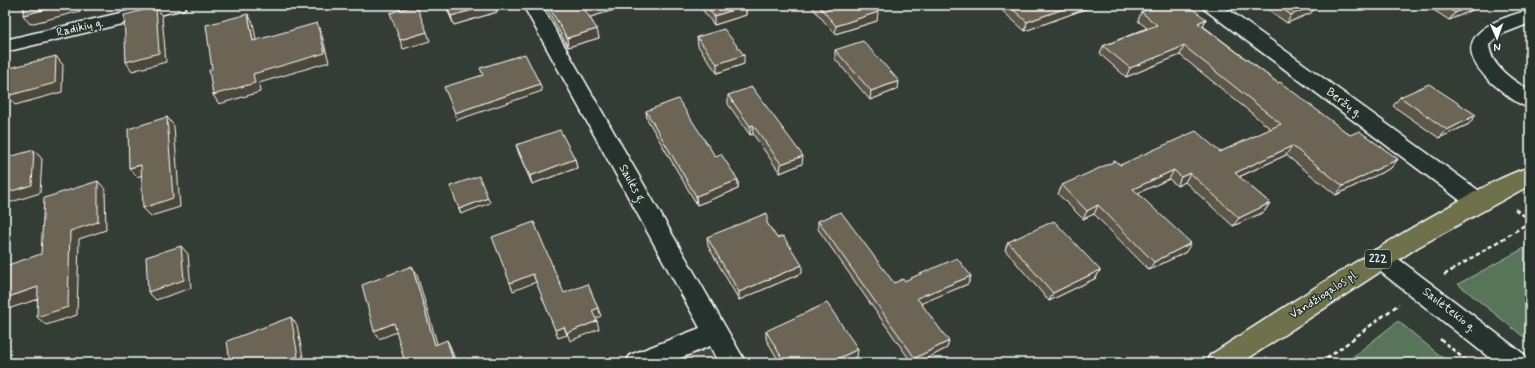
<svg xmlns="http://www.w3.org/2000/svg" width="1535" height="368" font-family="Mynerve,sans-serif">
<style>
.built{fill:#45493e}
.green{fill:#59745a;stroke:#acbaac}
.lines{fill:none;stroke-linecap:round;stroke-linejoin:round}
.minor-casing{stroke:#fff;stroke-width:3}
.major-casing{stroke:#fff;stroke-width:3}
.path{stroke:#fff;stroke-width:2.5;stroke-dasharray:4.5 3;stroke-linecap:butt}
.minor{fill:#26332d;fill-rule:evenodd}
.major{fill:#6e714b;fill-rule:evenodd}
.wall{fill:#5d5748;stroke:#fff}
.shaded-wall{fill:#4c473b;stroke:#fff}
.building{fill:#6c6554;stroke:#fff}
.labels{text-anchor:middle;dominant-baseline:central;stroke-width:3;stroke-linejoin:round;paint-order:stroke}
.shield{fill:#26332d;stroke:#bec2c0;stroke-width:1}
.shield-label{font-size:11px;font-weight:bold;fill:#fff}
.street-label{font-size:12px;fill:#fff;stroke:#26332d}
</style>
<rect width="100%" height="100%" fill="#343d35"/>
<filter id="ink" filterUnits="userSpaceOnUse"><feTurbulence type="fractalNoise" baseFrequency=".025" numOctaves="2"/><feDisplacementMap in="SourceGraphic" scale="8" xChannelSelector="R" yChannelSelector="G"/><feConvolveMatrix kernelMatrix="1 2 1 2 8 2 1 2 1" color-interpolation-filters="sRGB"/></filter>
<g filter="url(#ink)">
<path class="built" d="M715 333 733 363H639Z"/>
<g class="green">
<path d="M1530 245V342L1458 284Z"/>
<path d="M1398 321 1449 363H1345Z"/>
</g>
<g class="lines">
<g class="minor-casing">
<g id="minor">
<path d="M154 5H187L184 9 5 52V40Z"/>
<path d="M523 5H541L746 363H719L710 346 669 363H626L630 355 700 328Z"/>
<path d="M1201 5H1222L1485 195 1488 201 1485 207 1477 210 1469 207 1204 9Z"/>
<path d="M1530 10V23L1502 34 1489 45C1491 67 1513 80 1530 91V108C1516 104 1503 92 1492 83 1445 40 1487 21 1530 10Z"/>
<path d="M1380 248 1388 251 1525 355 1529 363H1496L1372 265 1368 258 1372 251Z"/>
</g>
</g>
<g class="major-casing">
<path id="major" d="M1530 167V185L1418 247 1241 363H1206L1210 355C1282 309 1353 262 1427 219 1458 202 1497 177 1530 167Z"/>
</g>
<g class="path">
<path d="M1515 209 1530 220"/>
<path d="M1444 275 1530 222"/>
<path d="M1440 339 1469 363"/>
<path d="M1321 363 1399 304"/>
</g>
<use href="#minor" class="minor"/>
<use href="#major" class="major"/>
</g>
<g class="wall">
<path d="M445 5H495L497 12 454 25Z"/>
<path d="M545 5H631L590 17 599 38 568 47Z"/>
<path d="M699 5H745L746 6V15L714 25Z"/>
<path d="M810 5H871L877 21 835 34Z"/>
<path d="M998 5H1089L1088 8 1025 31 997 6Z"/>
<path d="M1261 5H1320L1315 7 1311 13 1287 23Z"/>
<path d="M1426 5H1484L1449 20Z"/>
<path d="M1141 12 1206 19 1203 26 1278 83 1350 135 1398 159 1391 168 1336 195 1286 155 1239 177 1270 203 1264 212 1233 226 1185 182 1177 186 1169 179 1138 193 1186 252 1149 270 1094 214 1083 219 1058 194 1062 185 1120 165 1220 152 1271 129 1180 55 1126 77 1100 54 1103 46 1147 28 1138 21Z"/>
<path d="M697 37 744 64 717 73 698 46Z"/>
<path d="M835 50 898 89 870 100 835 59Z"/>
<path d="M728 95 802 164 780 173 753 134 750 135 728 104Z"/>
<path d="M1400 97 1469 124 1439 138 1393 106Z"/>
<path d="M646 111 715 156 738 180V189L697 205 647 119Z"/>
<path d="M516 145 575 159 577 168 532 184 519 154Z"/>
<path d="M818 221 894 283 904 281 971 276 968 284 921 303 947 348 918 363H912L818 229Z"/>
<path d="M767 223 777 238 802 273 739 300 708 246 707 237Z"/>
<path d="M1008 242 1100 270 1096 278 1049 301 1005 250Z"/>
<path d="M766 331 857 357 844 363H780L766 339Z"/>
</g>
<g class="shaded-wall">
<path d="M63 5H104L30 24 23 15Z"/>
<path d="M126 5H152L129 9Z"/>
<path d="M490 5H495L497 12 454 25 451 16Z"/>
<path d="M600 5H631L587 18 585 10Z"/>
<path d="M1074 5H1089L1088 8 1025 31 1027 22Z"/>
<path d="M1310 5H1320L1315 7 1311 13 1287 23 1291 15Z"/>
<path d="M1472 5H1484L1449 20 1455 13Z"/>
<path d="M746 6V15L714 25V16Z"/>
<path d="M156 7 162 16 166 62 132 71 126 62Z"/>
<path d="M878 12 877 21 835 34 836 26Z"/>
<path d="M248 14 253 23 258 50 253 41Z"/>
<path d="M1206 19 1202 28 1198 23Z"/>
<path d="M317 23 321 32 329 62 259 83 260 92 219 104 213 95 253 74Z"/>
<path d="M597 29 599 38 568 47 567 38Z"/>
<path d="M427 32 430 41 403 49 400 40Z"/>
<path d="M1184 46 1180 55 1126 77 1130 68Z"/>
<path d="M744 55V64L717 73V64Z"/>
<path d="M56 56 63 65 62 92 15 105 7 96Z"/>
<path d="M899 81 898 89 870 100 871 91Z"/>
<path d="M540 84 542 91 457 120 455 113Z"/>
<path d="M1476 115 1469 124 1439 138 1447 130Z"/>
<path d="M167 117 174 126 180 207 151 216 143 208Z"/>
<path d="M753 125V134L750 135V126Z"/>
<path d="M1292 146 1286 155 1230 181 1235 173Z"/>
<path d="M34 150 42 159 40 193 5 204V193Z"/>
<path d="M803 156 802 164 780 173 781 164Z"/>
<path d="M575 159 577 168 532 184 530 176Z"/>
<path d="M1398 159 1391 168 1336 195 1343 186Z"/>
<path d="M141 165 148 173 137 177 129 168Z"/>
<path d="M1174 170 1169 179 1129 197 1133 189Z"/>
<path d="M1190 173 1185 182 1177 186 1181 177Z"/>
<path d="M738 180V189L697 205 696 196Z"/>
<path d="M98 181 105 189 106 230 79 239 77 315 46 325 37 317 70 231Z"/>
<path d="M488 198 490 203 461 214 459 209Z"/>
<path d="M1270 203 1264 212 1233 226 1239 218Z"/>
<path d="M1098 205 1094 214 1083 219 1087 211Z"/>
<path d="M1191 243 1186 252 1149 270 1154 262Z"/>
<path d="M181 246 188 254 191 288 156 300 148 292Z"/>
<path d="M802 265V273L739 300V292Z"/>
<path d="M412 266 417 275 440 353 435 345Z"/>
<path d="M1100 270 1096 278 1049 301 1053 293Z"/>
<path d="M533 274 536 282 513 291 510 283Z"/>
<path d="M971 276 968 284 915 306 917 298Z"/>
<path d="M38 287 47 296 5 310V298Z"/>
<path d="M598 308 601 316 595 319 592 311Z"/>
<path d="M291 317 297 325 304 363H279Z"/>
<path d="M597 321 599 329 570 341 567 333Z"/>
<path d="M394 323 399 331 379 339 374 331Z"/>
<path d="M564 327 567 335 558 338 555 330Z"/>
<path d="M447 340 451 348 456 363H454Z"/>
<path d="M949 341 947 348 918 363H914L915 358Z"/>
<path d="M858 349 857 357 844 363H829Z"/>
</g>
<g class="building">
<path d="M24 5H63L23 15Z"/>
<path d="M416 5 427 32 400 40 390 13Z"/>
<path d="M446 5H490L451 16Z"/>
<path d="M548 5H600L585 10 597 29 567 38Z"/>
<path d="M705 5H745L746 6 714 16Z"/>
<path d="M818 5H871L878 12 836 26Z"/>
<path d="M1008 5H1074L1027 22Z"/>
<path d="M1161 5H1187L1206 19 1198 23 1278 83 1280 82 1350 135 1359 131 1398 159 1343 186 1292 146 1235 173 1270 203 1239 218 1190 173 1181 177 1174 170 1133 189 1191 243 1154 262 1098 205 1087 211 1062 185 1115 161 1120 165 1196 131 1220 152 1281 124 1184 46 1130 68 1103 46 1157 25 1141 12Z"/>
<path d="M1277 5H1315L1291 15Z"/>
<path d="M1443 5H1472L1455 13Z"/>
<path d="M156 7 159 53 126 62 124 15Z"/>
<path d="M248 14 253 41 317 23 325 53 253 74 255 83 213 95 209 70 212 69 206 25Z"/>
<path d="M724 29 744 55 717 64 697 37Z"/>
<path d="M863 41 899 81 871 91 835 50Z"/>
<path d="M525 54 540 84 455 113 444 87 483 75 480 68Z"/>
<path d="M56 56 55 83 7 96 10 68Z"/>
<path d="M1429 84 1476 115 1447 130 1400 97Z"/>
<path d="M752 87 803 156 781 164 753 125 750 126 728 95Z"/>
<path d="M678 99 715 156 721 154 738 180 696 196 646 111Z"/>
<path d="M167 117 173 198 143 208 141 165 129 168 128 129Z"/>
<path d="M560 130 575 159 530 176 516 145Z"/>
<path d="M34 150 32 185 5 193V158Z"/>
<path d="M479 176 488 198 459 209 450 186Z"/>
<path d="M98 181V222L70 231 68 307 37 317 38 287 5 298V266L41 254 44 198Z"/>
<path d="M841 212 894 283 903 279 904 281 957 258 971 276 917 298 949 341 915 358 818 221Z"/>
<path d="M767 213V223L777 238 783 236 802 265 739 292 707 237Z"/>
<path d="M1054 221 1100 270 1053 293 1008 242Z"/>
<path d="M534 222 564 293 588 284 598 308 592 311 597 321 567 333 564 327 555 330 533 274 510 283 492 237Z"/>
<path d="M181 246 184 280 148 292 146 257Z"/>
<path d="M412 266 435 345 447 340 454 363H405L394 323 374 331 362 285Z"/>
<path d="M827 303 858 349 829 363H785L766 331Z"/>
<path d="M291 317 298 356 279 363H230L227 341Z"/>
</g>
</g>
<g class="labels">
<rect class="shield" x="1365" y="250" width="26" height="18" rx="3"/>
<g class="shield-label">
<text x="1378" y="259">222</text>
</g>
<g class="street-label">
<text transform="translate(80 28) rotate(-13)">Radikių g.</text>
<text transform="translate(1344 103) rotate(36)">Beržų g.</text>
<text transform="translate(632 184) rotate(61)">Saulės g.</text>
<text transform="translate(1324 295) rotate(-33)">Vandžiogalos pl.</text>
<text transform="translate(1449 310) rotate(38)">Saulėtekio g.</text>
</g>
</g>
<rect width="1535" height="368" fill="none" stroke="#26332d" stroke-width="20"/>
<rect x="10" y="10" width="1515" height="348" fill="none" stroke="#fff" stroke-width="1.5" filter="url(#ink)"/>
<g transform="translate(1497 38) rotate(178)" stroke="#26332d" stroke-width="3" paint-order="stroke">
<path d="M0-3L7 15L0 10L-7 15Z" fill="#ffffff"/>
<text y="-6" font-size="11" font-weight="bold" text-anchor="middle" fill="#ffffff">N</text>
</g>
</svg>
